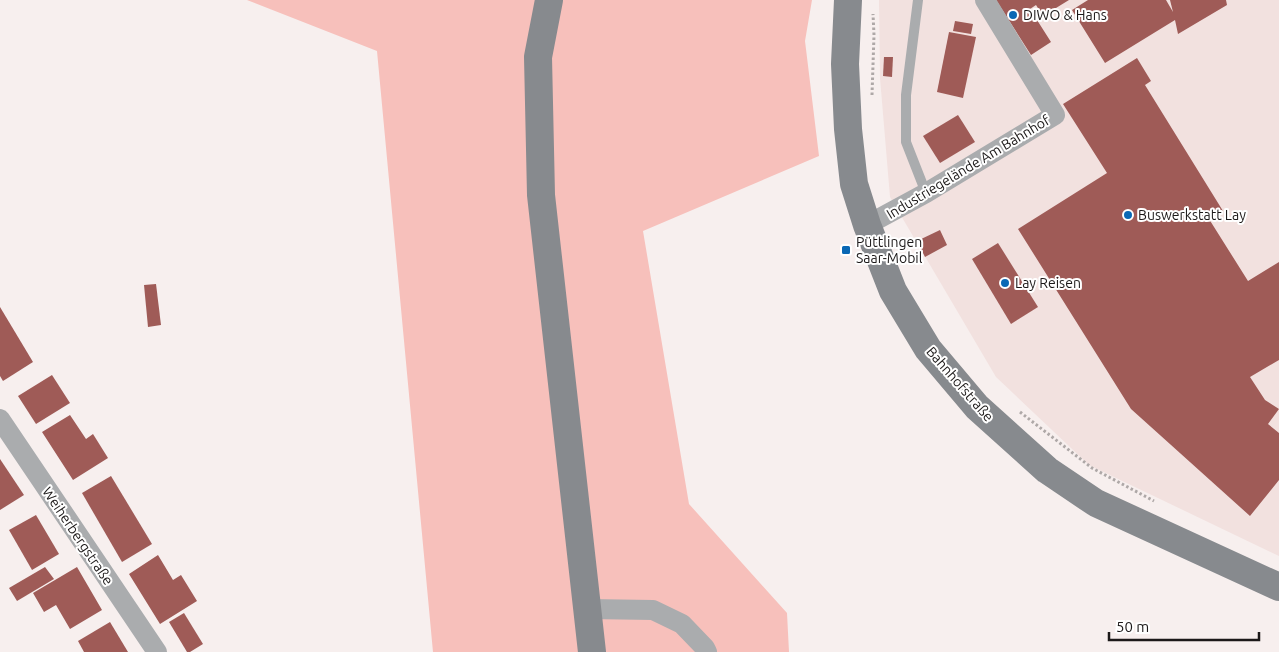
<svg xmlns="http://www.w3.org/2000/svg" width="1279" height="652" font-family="Ubuntu,sans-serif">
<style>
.built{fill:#f2e1df}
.green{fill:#f7c0bb}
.building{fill:#9f5b57}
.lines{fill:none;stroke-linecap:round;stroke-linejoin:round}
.path{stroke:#aea8a7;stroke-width:3;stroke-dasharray:2.5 2.5;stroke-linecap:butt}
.lane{stroke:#aaacae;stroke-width:10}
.street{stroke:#aaacae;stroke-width:20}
.secondary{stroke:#878a8e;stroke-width:28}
.poi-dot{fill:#0a68b5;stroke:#fff;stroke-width:2}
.labels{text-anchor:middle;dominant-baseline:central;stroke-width:4;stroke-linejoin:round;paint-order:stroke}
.poi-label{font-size:14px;fill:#1c1919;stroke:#fff;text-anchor:start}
.street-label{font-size:14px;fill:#1c1919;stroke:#fff}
</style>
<rect width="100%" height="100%" fill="#f7efee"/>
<path class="built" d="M879 0H1279V556L1089 465 996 377 890 197 880 78Z"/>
<path class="green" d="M247 0H812L805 41 819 156 643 231 689 504 787 613 789 652H433L377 51Z"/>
<g class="building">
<path d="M996 0H1069L1043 16 1036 5 1030 9 1051 42 1031 55Z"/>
<path d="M1088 0H1166L1173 12 1170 0H1226L1227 5 1178 34 1175 20 1105 63 1072 10Z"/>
<path d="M955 21 973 24 971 34 953 31Z"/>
<path d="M949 32 976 37 963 98 937 92Z"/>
<path d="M884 57H893L892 77 883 76Z"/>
<path d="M1137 58 1151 81 1145 85 1223 211 1209 219 1248 281 1279 262V360L1250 377 1265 400 1279 409 1268 424 1279 433V480L1250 516 1131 409 1018 229 1107 173 1063 104Z"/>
<path d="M958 115 975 142 940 163 923 136Z"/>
<path d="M940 230 947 245 925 257 917 241Z"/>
<path d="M998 243 1038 307 1011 324 972 259Z"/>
<path d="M156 284 161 325 148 327 144 285Z"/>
<path d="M0 307 33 362 3 381 0 376Z"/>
<path d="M52 375 70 403 36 424 18 396Z"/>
<path d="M70 415 86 439 93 434 108 458 73 480 42 432Z"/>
<path d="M0 459 24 495 0 510Z"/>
<path d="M111 476 152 544 122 562 82 493Z"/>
<path d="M36 515 59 554 32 570 9 530Z"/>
<path d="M158 555 173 580 181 575 197 601 160 624 129 574Z"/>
<path d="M45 567 54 579 17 601 9 588Z"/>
<path d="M77 567 102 610 70 629 56 605 44 612 33 593Z"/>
<path d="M184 613 203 644 190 652H187L169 622Z"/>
<path d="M110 622 128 652H84L78 641Z"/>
</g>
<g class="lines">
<g class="path">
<path d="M872 95 874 35 873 14"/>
<path d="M1020 412 1092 468 1154 501"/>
</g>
<path class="lane" d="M918 0 906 95V142L926 193"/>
<g class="street">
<path d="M867 225 926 193 1055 115 985 0"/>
<path d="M0 419 157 652"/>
<path d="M588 609 653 610 682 624 705 648 707 652"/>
</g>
<g class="secondary">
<path d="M549 0 538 57 541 195 592 652"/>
<path d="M848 0 845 64 848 129 854 184 867 225 893 291 928 349 977 407 1047 470 1096 503 1279 587"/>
</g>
</g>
<g class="poi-dot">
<circle cx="1013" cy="15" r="5"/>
<circle cx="1128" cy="215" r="5"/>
<rect x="841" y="245" width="10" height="10" rx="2.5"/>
<circle cx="1005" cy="283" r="5"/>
</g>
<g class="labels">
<g class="poi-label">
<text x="1023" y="15">DIWO &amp; Hans</text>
<text x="1138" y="215">Buswerkstatt Lay</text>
<text x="856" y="242">Püttlingen<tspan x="856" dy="16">Saar-Mobil</tspan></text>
<text x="1015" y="283">Lay Reisen</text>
</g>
<g class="street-label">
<text transform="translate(968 167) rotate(-31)">Industriegelände Am Bahnhof</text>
<text transform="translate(960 384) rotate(49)">Bahnhofstraße</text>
<text transform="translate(78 536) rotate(56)">Weiherbergstraße</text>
</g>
</g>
<path d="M1109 632v8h150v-8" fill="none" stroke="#1c1919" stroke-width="2.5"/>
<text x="1116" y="632" font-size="15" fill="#1c1919" stroke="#ffffff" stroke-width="4" paint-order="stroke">50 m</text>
</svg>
